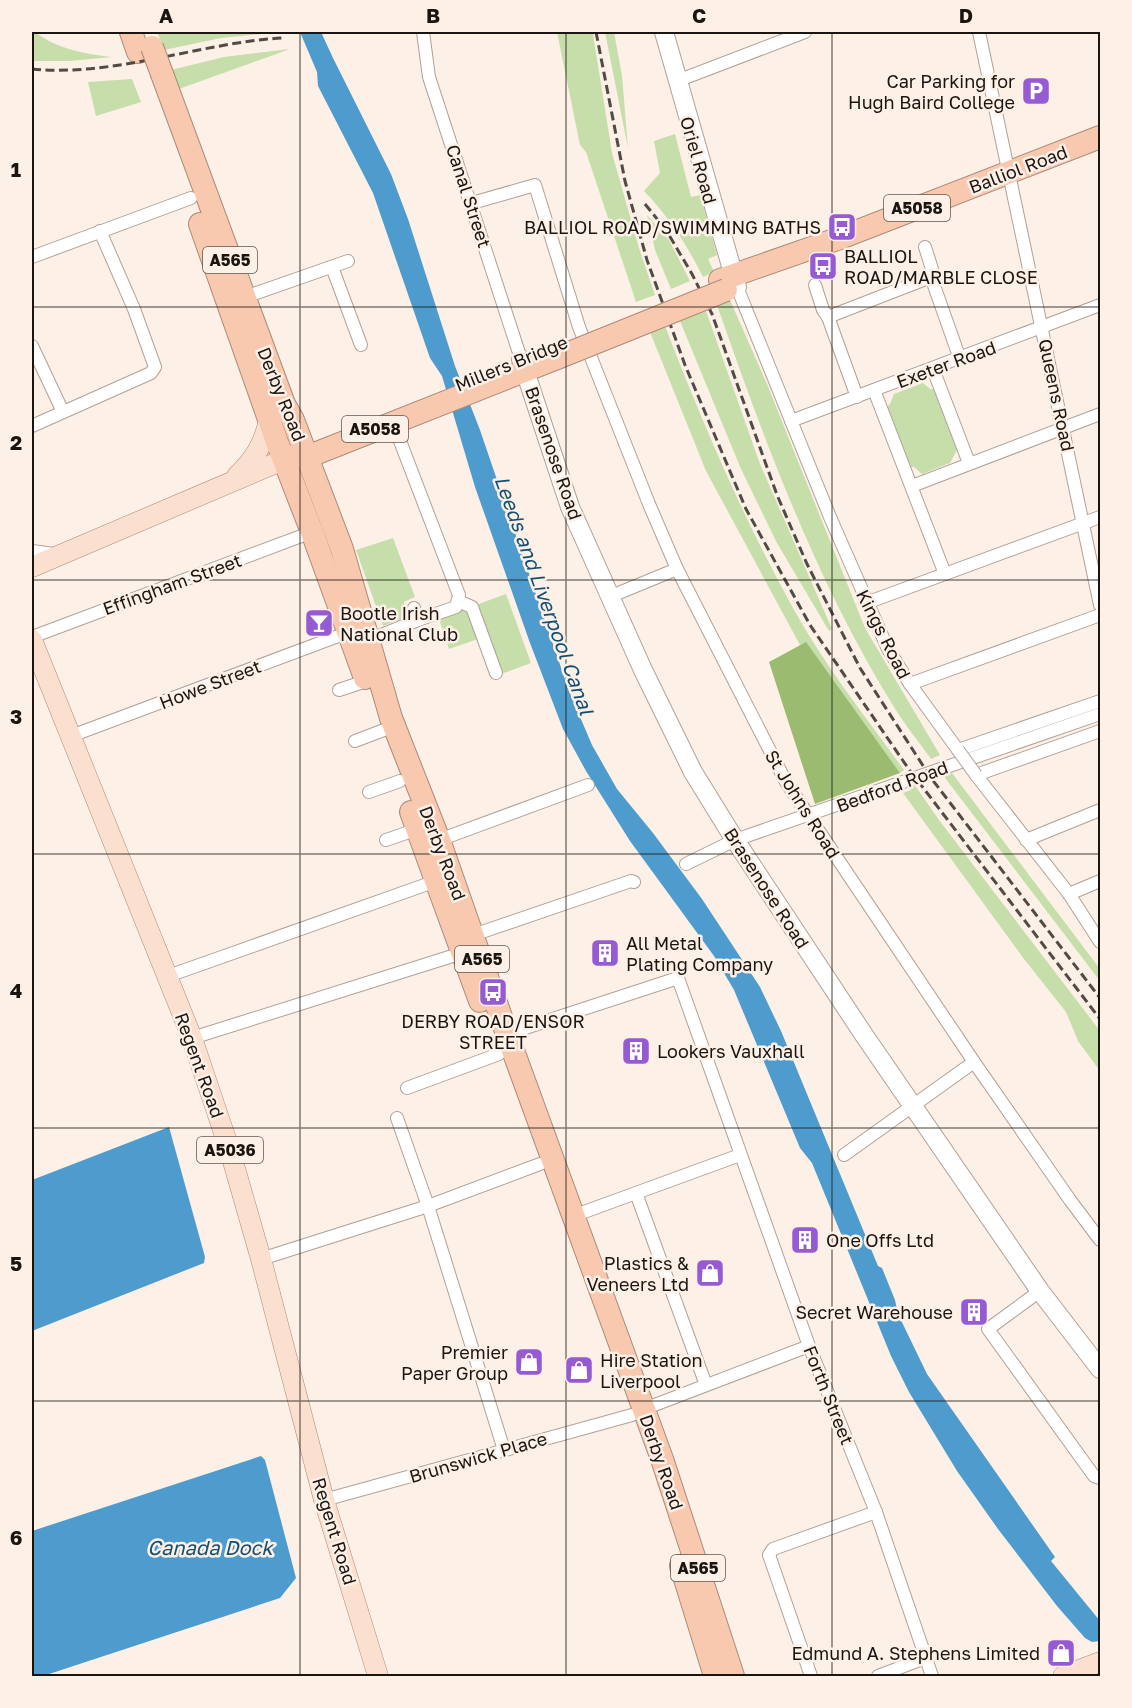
<svg xmlns="http://www.w3.org/2000/svg" width="1132" height="1708" font-family="'Golos Text',sans-serif">
<style>
.green{fill:#c6deaa}
.forest{fill:#9abb70}
.water{fill:#4e9cce}
.lines{fill:none;stroke-linecap:round;stroke-linejoin:round}
.street-casing{stroke:#b0a197;stroke-width:14}
.secondary-casing{stroke:#b0a197;stroke-width:20}
.primary-casing{stroke:#ab8a78;stroke-width:21}
.highway-casing{stroke:#ab8a78;stroke-width:24}
.street{stroke:#fff;stroke-width:12}
.secondary{stroke:#fff;stroke-width:18}
.primary{stroke:#fbdfcf;stroke-width:20}
.highway{stroke:#f9c9af;stroke-width:22}
.rail{stroke:#514a45;stroke-width:3;stroke-dasharray:9 4.5;stroke-linecap:butt}
.street-bridge-casing{stroke:#b0a197;stroke-width:14;stroke-linecap:butt}
.highway-bridge-casing{stroke:#ab8a78;stroke-width:24;stroke-linecap:butt}
.street-bridge{stroke:#fff;stroke-width:12}
.highway-bridge{stroke:#f9c9af;stroke-width:22}
.grid{fill:none;stroke:#1a1511;stroke-width:1.5;stroke-opacity:0.55}
.labels{text-anchor:middle;dominant-baseline:central;stroke-width:5;stroke-linejoin:round;paint-order:stroke}
.shield{fill:#fdf0e7;stroke:#5e5751;stroke-width:1.5}
.shield-label{font-size:16px;font-weight:bold;fill:#1a1511}
.poi-label{font-size:18px;fill:#1a1511;stroke:#fdf0e7;text-anchor:end}
.street-label{font-size:18px;fill:#1a1511;stroke:#fdf0e7}
.water-label{font-size:20px;font-style:italic;fill:#145072;stroke:#fdf0e7}
.neatline{fill:none;stroke:#1a1511;stroke-width:2}
.grid-label{font-size:20px;text-anchor:middle;font-weight:bold;fill:#1a1511}
</style>
<rect width="100%" height="100%" fill="#fdf0e7"/>
<g class="green">
<path d="M32 32H35C57 49 85 54 112 57L70 61H32Z"/>
<path d="M157 32H281L221 38 164 50Z"/>
<path d="M557 32H586V34H593L612 153 639 248 655 295 636 302 586 152 580 145Z"/>
<path d="M605 32H614L622 76 628 148Z"/>
<path d="M290 49 176 90 171 70 224 57Z"/>
<path d="M132 79 141 102 96 116 88 82Z"/>
<path d="M675 134 691 197 700 195 717 255 708 259 714 272 703 277C687 245 669 217 644 191L660 173 654 141Z"/>
<path d="M647 215 669 240 690 281 671 289 655 250Z"/>
<path d="M730 300 767 384 865 628 940 755 931 759C919 742 905 725 894 707 817 583 765 443 717 305Z"/>
<path d="M706 311 760 464 832 629 829 631 777 543 741 469 680 321Z"/>
<path d="M665 326C702 422 743 518 793 608 824 665 866 717 904 770L900 773 806 643 800 645 706 471 650 332Z"/>
<path d="M923 383 930 389 937 390 958 448 950 463 922 474 914 467H908L885 408 890 404 894 394Z"/>
<path d="M393 538 415 597 404 602 406 617 383 626 356 550Z"/>
<path d="M506 594 531 663 501 674 476 605Z"/>
<path d="M470 608 481 638 449 649 439 619Z"/>
<path d="M952 773 1100 969V981L942 774Z"/>
<path d="M914 784 939 820 1100 1031V1071L1078 1041 1066 1012 1024 959 903 793 911 790Z"/>
</g>
<path class="forest" d="M806 642 900 773 815 804 769 662Z"/>
<g class="water">
<path d="M300 32H321L333 58 391 174 408 219 455 366 480 430 569 691 592 745 617 789 653 833 702 899 760 987 781 1031 878 1266 882 1268 895 1300 898 1314 927 1374 1055 1557 1051 1561 1100 1621V1641L1092 1642 1085 1638 1057 1606 998 1529 957 1471 909 1392 891 1356 812 1163 800 1148 734 990 714 956 630 841 586 771 563 729 530 643 475 487 442 376 430 358 373 193 318 86 317 72Z"/>
<path d="M169 1127 205 1257 204 1263 32 1331V1180Z"/>
<path d="M261 1456 265 1460 296 1578 280 1598 43 1676H32V1531Z"/>
</g>
<g class="lines">
<g class="street-casing">
<g id="street">
<path d="M423 32 429 77 521 359"/>
<path d="M979 32 1100 605"/>
<path d="M677 81 805 32"/>
<path d="M472 203 535 185 579 327 649 504 677 569 786 782 974 1062 1070 1200 1100 1240"/>
<path d="M925 247 932 269 931 277"/>
<path d="M32 257 191 198"/>
<path d="M332 267 361 345"/>
<path d="M815 285 823 310 828 317"/>
<path d="M737 287 830 517 888 649 910 684 958 750 1100 701"/>
<path d="M245 297 348 261"/>
<path d="M32 346 63 412"/>
<path d="M933 369 969 463"/>
<path d="M874 390 945 574"/>
<path d="M857 397 828 317 931 277 960 359"/>
<path d="M791 421 1100 305"/>
<path d="M32 426 151 373 155 367 134 309 100 231"/>
<path d="M912 486 1100 414"/>
<path d="M32 551 54 554"/>
<path d="M609 597 677 569"/>
<path d="M458 601 472 607 496 673"/>
<path d="M866 603 1100 517"/>
<path d="M414 608 418 620"/>
<path d="M32 637 312 532"/>
<path d="M369 640 418 620 456 607 459 595 400 441"/>
<path d="M910 684 1100 615"/>
<path d="M339 690 366 681"/>
<path d="M1100 731 976 775 1069 894 1100 942"/>
<path d="M71 736 349 632"/>
<path d="M355 741 384 730"/>
<path d="M369 792 400 781"/>
<path d="M386 840 418 829"/>
<path d="M439 840 588 785"/>
<path d="M1026 840 1100 810"/>
<path d="M686 864 735 840 1100 714"/>
<path d="M1069 894 1100 881"/>
<path d="M473 935 631 881 634 882"/>
<path d="M168 976 436 881"/>
<path d="M507 1034 678 978 809 1346 876 1512 932 1676"/>
<path d="M192 1038 462 953"/>
<path d="M407 1088 499 1054"/>
<path d="M397 1118 428 1206 504 1450"/>
<path d="M844 1155 974 1062"/>
<path d="M636 1193 706 1385"/>
<path d="M573 1216 740 1155"/>
<path d="M261 1259 428 1206 540 1164"/>
<path d="M1040 1291 988 1329 1094 1476 1100 1478"/>
<path d="M644 1409 809 1346"/>
<path d="M324 1500 632 1415"/>
<path d="M811 1676 769 1555 773 1549 876 1512"/>
<path d="M878 1676 925 1658"/>
</g>
</g>
<g class="secondary-casing">
<g id="secondary">
<path d="M664 32 737 287"/>
<path d="M521 359 570 507 643 670 693 772 735 840 864 1035 1040 1291 1100 1369"/>
</g>
</g>
<g class="primary-casing">
<g id="primary">
<path d="M237 476C255 459 264 443 269 420"/>
<path d="M32 567 283 460"/>
<path d="M32 640 192 1038 230 1151 261 1259 324 1500 378 1676"/>
<path d="M1063 1676 1100 1662"/>
</g>
</g>
<g class="highway-casing">
<g id="highway">
<path d="M131 32 138 52"/>
<path d="M162 74 284 404 293 420 342 549 391 718 439 840 507 1034 662 1459 733 1676"/>
<path d="M200 224 277 442 312 532 365 678"/>
<path d="M720 280 840 238 1100 137"/>
<path d="M293 456 307 457 557 358"/>
<path d="M411 812 480 1001"/>
<path d="M681 1566 715 1676"/>
</g>
</g>
<use href="#street" class="street"/>
<use href="#secondary" class="secondary"/>
<use href="#primary" class="primary"/>
<use href="#highway" class="highway"/>
<g class="rail">
<path d="M596 32 625 181 647 260 685 365 746 509 810 625 908 768 1100 1019"/>
<path d="M32 69C116 77 198 43 282 38"/>
<path d="M645 204 666 230 692 274 712 314 777 495 807 564 860 668 931 778 1100 998"/>
</g>
<g class="street-bridge-casing">
<path id="street-bridge" d="M958 750 976 775"/>
</g>
<g class="highway-bridge-casing">
<g id="highway-bridge">
<path d="M152 47 162 74"/>
<path d="M557 358 726 290"/>
</g>
</g>
<use href="#street-bridge" class="street-bridge"/>
<use href="#highway-bridge" class="highway-bridge"/>
</g>
<path class="grid" d="M300 32V1676M566 32V1676M832 32V1676M32 307H1100M32 580H1100M32 854H1100M32 1128H1100M32 1401H1100"/>
<defs>
<g id="parking-square" transform="scale(1.5)"><rect x="-9" y="-9" width="18" height="18" rx="4" fill="#965bd2" stroke="#fdf0e7"/><path d="M-3.5-5.5H1a3.5 3.5 0 0 1 0 7H-1V5.5H-3.5ZM-1-3.4V-.6H.8a1.4 1.4 0 0 0 0-2.8Z" fill="#fff"/></g>
<g id="bus-square" transform="scale(1.5)"><rect x="-9" y="-9" width="18" height="18" rx="4" fill="#965bd2" stroke="#fdf0e7"/><path d="M-5-6H5V4H4V6H2V4H-2V6H-4V4H-5ZM-3.5-4V0h7V-4ZM-3.5 1.2v1.5H-2V1.2ZM2 1.2v1.5H3.5V1.2Z" fill="#fff"/></g>
<g id="bar-square" transform="scale(1.5)"><rect x="-9" y="-9" width="18" height="18" rx="4" fill="#965bd2" stroke="#fdf0e7"/><path d="M-6-5H6L.8 .8V4.5H3.5V6h-7V4.5H-.8V.8Z" fill="#fff"/></g>
<g id="building-square" transform="scale(1.5)"><rect x="-9" y="-9" width="18" height="18" rx="4" fill="#965bd2" stroke="#fdf0e7"/><path d="M-4-6H4V6H1V3H-1V6H-4ZM-2.5-4.3h1.7v1.8h-1.7ZM.8-4.3h1.7v1.8H.8ZM-2.5-1h1.7V.8h-1.7ZM.8-1h1.7V.8H.8Z" fill="#fff"/></g>
<g id="shop-square" transform="scale(1.5)"><rect x="-9" y="-9" width="18" height="18" rx="4" fill="#965bd2" stroke="#fdf0e7"/><path d="M-5-2.5h2.3a2.7 3.5 0 0 1 5.4 0H5L5.5 6h-11ZM-1.5-2.5h3a1.5 2.3 0 0 0-3 0Z" fill="#fff"/></g>
</defs>
<g fill-rule="evenodd">
<use href="#parking-square" x="1036" y="91"/>
<use href="#bus-square" x="842" y="227"/>
<use href="#bus-square" x="823" y="266"/>
<use href="#bar-square" x="319" y="623"/>
<use href="#building-square" x="605" y="953"/>
<use href="#bus-square" x="493" y="992"/>
<use href="#building-square" x="636" y="1051"/>
<use href="#building-square" x="805" y="1240"/>
<use href="#shop-square" x="710" y="1273"/>
<use href="#building-square" x="974" y="1312"/>
<use href="#shop-square" x="529" y="1362"/>
<use href="#shop-square" x="579" y="1370"/>
<use href="#shop-square" x="1061" y="1653"/>
</g>
<g class="labels">
<g class="shield">
<rect x="884" y="195" width="66" height="26" rx="4.5"/>
<rect x="203" y="247" width="54" height="26" rx="4.5"/>
<rect x="342" y="416" width="66" height="26" rx="4.5"/>
<rect x="455" y="946" width="54" height="26" rx="4.5"/>
<rect x="197" y="1137" width="66" height="26" rx="4.5"/>
<rect x="671" y="1555" width="54" height="26" rx="4.5"/>
</g>
<g class="shield-label">
<text x="917" y="208">A5058</text>
<text x="230" y="260">A565</text>
<text x="375" y="429">A5058</text>
<text x="482" y="959">A565</text>
<text x="230" y="1150">A5036</text>
<text x="698" y="1568">A565</text>
</g>
<g class="poi-label">
<text x="1015" y="81">Car Parking for<tspan x="1015" dy="21">Hugh Baird College</tspan></text>
<text x="821" y="227">BALLIOL ROAD/SWIMMING BATHS</text>
<text x="844" y="256" text-anchor="start">BALLIOL<tspan x="844" dy="21">ROAD/MARBLE CLOSE</tspan></text>
<text x="340" y="613" text-anchor="start">Bootle Irish<tspan x="340" dy="21">National Club</tspan></text>
<text x="626" y="943" text-anchor="start">All Metal<tspan x="626" dy="21">Plating Company</tspan></text>
<text x="493" y="1021" text-anchor="middle">DERBY ROAD/ENSOR<tspan x="493" dy="21">STREET</tspan></text>
<text x="657" y="1051" text-anchor="start">Lookers Vauxhall</text>
<text x="826" y="1240" text-anchor="start">One Offs Ltd</text>
<text x="689" y="1263">Plastics &amp;<tspan x="689" dy="21">Veneers Ltd</tspan></text>
<text x="953" y="1312">Secret Warehouse</text>
<text x="508" y="1352">Premier<tspan x="508" dy="21">Paper Group</tspan></text>
<text x="600" y="1360" text-anchor="start">Hire Station<tspan x="600" dy="21">Liverpool</tspan></text>
<text x="1040" y="1653">Edmund A. Stephens Limited</text>
</g>
<g class="street-label">
<text transform="translate(699 160) rotate(74)">Oriel Road</text>
<text transform="translate(1018 169) rotate(-21)">Balliol Road</text>
<text transform="translate(469 196) rotate(72)">Canal Street</text>
<text transform="translate(511 363) rotate(-22)">Millers Bridge</text>
<text transform="translate(946 364) rotate(-20)">Exeter Road</text>
<text transform="translate(282 394) rotate(68)">Derby Road</text>
<text transform="translate(1057 395) rotate(78)">Queens Road</text>
<text transform="translate(554 453) rotate(71)">Brasenose Road</text>
<text transform="translate(172 584) rotate(-20)">Effingham Street</text>
<text transform="translate(884 634) rotate(63)">Kings Road</text>
<text transform="translate(210 684) rotate(-21)">Howe Street</text>
<text transform="translate(892 786) rotate(-20)">Bedford Road</text>
<text transform="translate(803 804) rotate(58)">St Johns Road</text>
<text transform="translate(443 853) rotate(69)">Derby Road</text>
<text transform="translate(767 888) rotate(57)">Brasenose Road</text>
<text transform="translate(200 1065) rotate(70)">Regent Road</text>
<text transform="translate(829 1395) rotate(68)">Forth Street</text>
<text transform="translate(478 1457) rotate(-16)">Brunswick Place</text>
<text transform="translate(662 1462) rotate(71)">Derby Road</text>
<text transform="translate(335 1531) rotate(73)">Regent Road</text>
</g>
<g class="water-label">
<text transform="translate(545 595) rotate(70)">Leeds and Liverpool Canal</text>
<text x="210" y="1547">Canada Dock</text>
</g>
</g>
<rect width="1132" height="1708" fill="none" stroke="#fdf0e7" stroke-width="66"/>
<rect x="33" y="33" width="1066" height="1642" class="neatline"/>
<g class="grid-label">
<text x="166" y="23">A</text>
<text x="433" y="23">B</text>
<text x="699" y="23">C</text>
<text x="966" y="23">D</text>
<text x="16" y="177">1</text>
<text x="16" y="450">2</text>
<text x="16" y="724">3</text>
<text x="16" y="998">4</text>
<text x="16" y="1271">5</text>
<text x="16" y="1545">6</text>
</g>
</svg>
